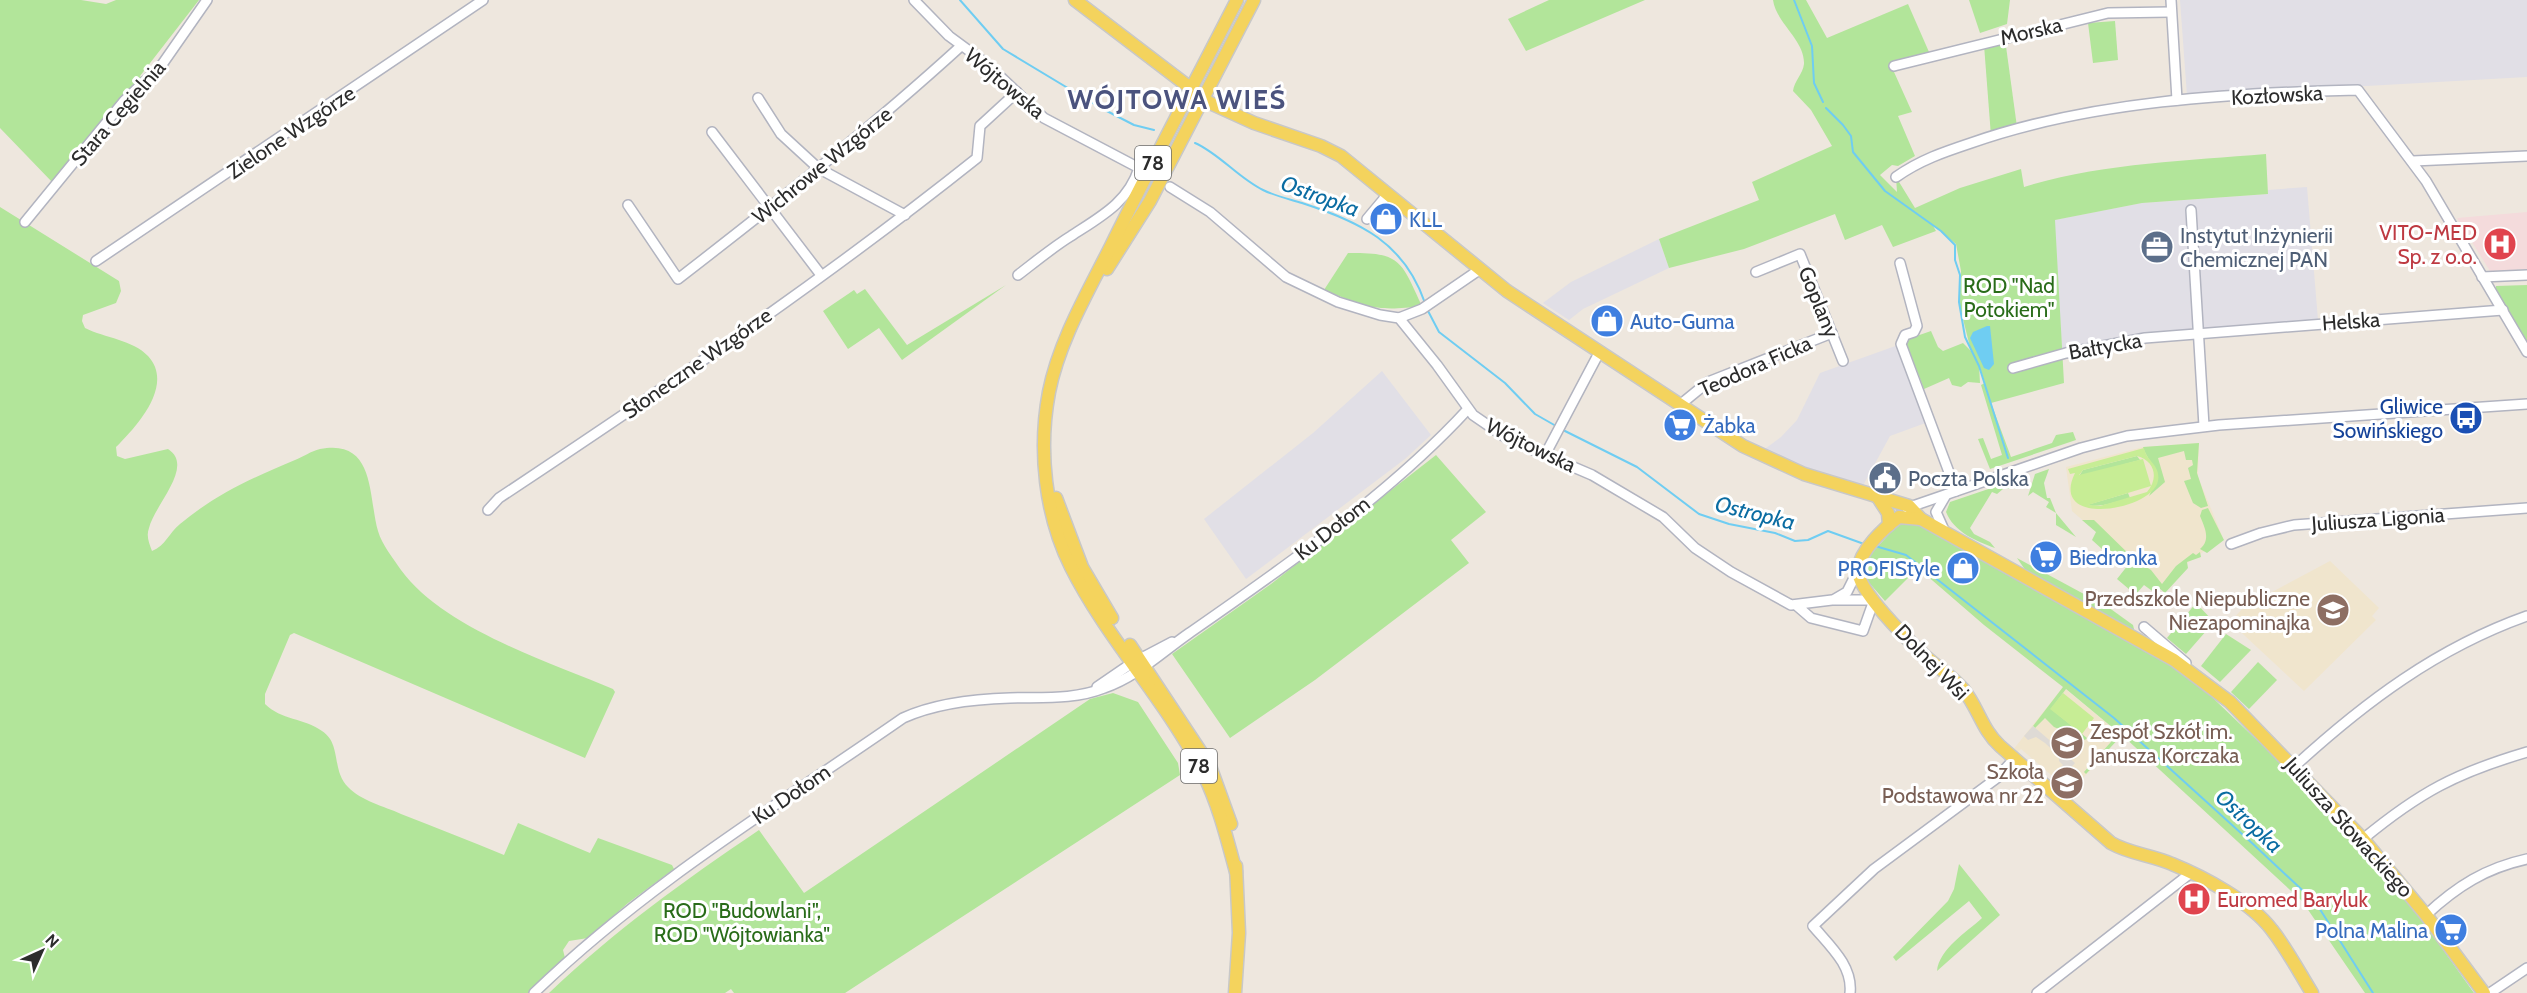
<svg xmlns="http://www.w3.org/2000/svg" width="2527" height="993" font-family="Cabin,sans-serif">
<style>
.industrial{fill:#e1dfe6}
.education{fill:#f0e5cd}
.medical{fill:#f4dbdc}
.green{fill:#b2e59a}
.pitch{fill:#c7ed95;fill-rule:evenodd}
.plaza{fill:#dedad5}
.water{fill:#6fcdf2}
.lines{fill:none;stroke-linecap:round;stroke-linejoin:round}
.stream{stroke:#6fcdf2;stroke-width:2}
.minor-casing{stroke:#b2b4c0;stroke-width:12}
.major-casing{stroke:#c8c8c8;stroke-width:15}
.minor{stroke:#fff;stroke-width:9}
.major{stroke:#f4d35d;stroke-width:12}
.labels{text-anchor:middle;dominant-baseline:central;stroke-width:6;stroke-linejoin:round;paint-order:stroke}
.shield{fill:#fff;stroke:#6b6b6b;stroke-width:1.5}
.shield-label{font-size:20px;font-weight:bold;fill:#2c2c2c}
.street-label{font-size:21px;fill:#2c2c2c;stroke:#fff}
.shop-label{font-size:21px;fill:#366cbe;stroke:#fff;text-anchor:start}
.health-label{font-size:21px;fill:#be3a42;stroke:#fff;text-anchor:end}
.service-label{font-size:21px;fill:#4e5e75;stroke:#fff;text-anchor:start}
.park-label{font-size:21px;fill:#296c19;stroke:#fff}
.transit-label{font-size:21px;fill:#164399;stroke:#fff;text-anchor:end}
.education-label{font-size:21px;fill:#785e54;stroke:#fff;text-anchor:end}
.water-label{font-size:22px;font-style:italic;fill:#0a6ca2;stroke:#fff}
.district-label{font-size:27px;font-weight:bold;letter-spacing:1.5px;fill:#4b537e;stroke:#fff}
</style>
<rect width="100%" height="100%" fill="#eee7de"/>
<g class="industrial">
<path d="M2180 0H2527V77L2187 96Z"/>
<path d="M2307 187 2318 320 2191 330 2062 350 2054 220 2142 203 2268 194V190Z"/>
<path d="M1659 239 1669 268 1583 309 1569 320 1543 303 1571 282Z"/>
<path d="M1901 344 1931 421 1890 436 1860 491 1758 454 1781 437 1797 420 1820 373Z"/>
<path d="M1382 371 1431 435 1405 459 1246 579 1204 519 1313 433Z"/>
</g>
<g class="education">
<path d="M2199 443 2198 477 2223 538 2183 566 2163 590 2072 511 2066 467 2143 447Z"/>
<path d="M2330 561 2379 608 2372 616 2376 620 2304 691 2230 622 2244 607Z"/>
<path d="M2063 687 2121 735 2071 792 2021 749 2017 753 2013 750Z"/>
</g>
<path class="medical" d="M2527 212V269L2490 271 2457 218Z"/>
<g class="green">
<path d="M0 0H81L106 4 116 0H199L140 76 146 82 120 113 53 183 0 128Z"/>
<path d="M1549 0H1645L1526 51 1508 19Z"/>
<path d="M1773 0H1806L1827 38 1908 4 1929 52 1893 63 1897 71 1894 72 1912 112 1898 116 1915 156 1898 166 1892 165 1880 175 1897 192 1896 177 1915 208 1960 188 2021 169 2024 187C2102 163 2185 161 2266 154L2268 194 2142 203 2055 220 2064 383 1991 403 2011 457 2052 443 2056 435 2073 432 2076 440 1990 469 1978 439 1983 438 1991 459 2002 455 1981 385 1985 383 1979 365 1980 383 1968 382 1961 387 1952 385 1949 378 1924 389 1905 340 1931 331 1938 347 1943 351 1963 343 1971 351 1959 303 1961 271 1956 244 1932 224 1936 231 1893 247 1882 225 1845 240 1835 214 1744 249 1669 268 1659 239 1759 200 1752 182 1832 146 1811 110 1793 91C1794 81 1803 74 1804 64 1805 40 1776 23 1773 0Z"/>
<path d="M1969 0H2010L2007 24 1980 33Z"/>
<path d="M2115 21 2118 60 2093 63 2088 23Z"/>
<path d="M2005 39 2017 127 1991 136 1984 45Z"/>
<path d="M0 207 119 281 121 291 116 303 83 315 82 321 85 328C105 338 133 340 148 356 175 385 136 427 116 447L117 456 125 459 168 449C195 466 155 504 149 528 146 536 149 543 152 551 165 546 169 533 180 524 216 494 252 478 295 460 303 457 311 451 320 449 376 438 368 497 378 531 382 545 393 558 401 570 443 628 549 662 613 689L615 692 585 758 294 633 290 635 265 694V704C281 720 304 718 322 731 342 744 331 770 348 787 361 801 384 806 401 814 435 827 470 841 504 855L518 823 590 853 598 838 672 865 674 869 628 903 588 938 569 941 563 950 565 958 528 993H0Z"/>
<path d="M1348 253C1401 252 1401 261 1422 306 1376 312 1366 307 1324 290Z"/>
<path d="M1006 285 902 360 879 328 848 349 823 311 854 290 857 294 865 289 907 345Z"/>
<path d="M2527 285V342L2496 290V286Z"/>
<path d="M2199 443 2197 473 2208 506 2201 508 2193 503 2184 481 2191 479 2188 468 2193 465 2192 460H2186L2184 451 2158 458 2165 482 2149 496 2158 477C2154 463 2146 458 2143 447Z"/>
<path d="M1436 455 1486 512 1451 540 1469 563 1315 680 1230 738 1172 654 1271 584Z"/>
<path d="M2137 456 2140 460 2125 464 2087 505 2128 493 2130 498C2110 503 2073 519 2075 482L2083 470Z"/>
<path d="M2049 469 2044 483 2047 498H2050L2056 513 2076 537 2056 525V513L2046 507 2049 502 2033 492 2028 496 2035 474Z"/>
<path d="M2018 479 2021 482 2019 488 2003 489 1997 494 1992 492 1970 528 1974 534 1990 542 1995 548C1976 541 1954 532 1946 512L1950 502Z"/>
<path d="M2208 508 2224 540 2207 553 2200 549C2211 540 2205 528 2200 516L2202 510Z"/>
<path d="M1913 520 2189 675 2289 771 2363 850 2421 919 2474 993H2365L2302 901 2122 735 2086 774 2084 772 2119 733 2066 689 2051 709 2087 738 2085 740 2054 727 2045 718 2035 728 2033 726 2063 687 1984 625 1918 568 1885 601 1865 578 1871 554 1901 521Z"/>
<path d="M2082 520H2094L2135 560 2151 570 2162 584 2176 566 2193 553 2196 555 2200 552 2201 557 2187 562 2188 568 2165 593 2159 588 2155 593 2144 585 2137 593 2132 587 2130 590 2117 579 2128 565 2105 546 2102 549 2092 540 2096 532Z"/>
<path d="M2017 558 2108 607 2133 625 2134 629 2129 630 2028 574Z"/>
<path d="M2196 603 2214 622 2186 654 2167 638Z"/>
<path d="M2226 634 2251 650 2220 682 2201 666Z"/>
<path d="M2258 662 2277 680 2249 709 2231 692Z"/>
<path d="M1113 693 1138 702 1178 763 1180 775 845 993H734L731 989 725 993H549C614 931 685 880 759 830L804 893 1090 699Z"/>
<path d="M1959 864 2000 915 1937 971C1939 949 1967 932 1982 918L1969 901 1896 961 1893 957 1948 901 1954 889Z"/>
</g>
<g class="pitch">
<path d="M2144 448C2146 461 2161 465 2158 481 2152 511 2048 528 2075 473L2070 474 2068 469ZM2137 456C2155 461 2159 478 2147 492L2100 506 2088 505 2151 486 2143 459 2079 475 2083 470Z"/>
<path d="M2063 693 2094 718 2082 734 2050 709Z"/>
</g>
<path class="plaza" d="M2033 726 2061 750 2066 744 2071 749 2066 755 2075 763 2067 772 2061 767 2063 765 2059 761V756L2045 743 2036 737 2028 740 2024 736Z"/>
<path class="water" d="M1987 326H1990L1994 364 1989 370 1984 368 1970 338 1973 332Z"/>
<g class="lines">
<g class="stream">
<path d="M960 0 1003 49 1101 108 1134 125 1154 130"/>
<path d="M1794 0 1812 46 1814 83 1823 102"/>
<path d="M1826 108 1843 125 1851 136 1853 152 1885 191 1941 231 1955 245V260L1960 275 1959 302 1965 337 1979 366 2008 458"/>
<path d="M1195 143C1220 154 1238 178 1263 190 1275 196 1289 199 1302 203 1360 222 1404 242 1425 303"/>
<path d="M1427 309 1439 332 1505 383 1535 414 1556 426"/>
<path d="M1561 429 1637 467 1699 514 1729 524 1775 533 1795 541 1808 540 1828 531 1864 544"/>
<path d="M1875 546 1906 555 2114 718 2253 844 2316 903 2373 993"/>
</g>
<g class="minor-casing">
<g id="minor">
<path d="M914 0 949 36 987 64 1044 118 1139 168C1128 203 1100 217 1071 236 1053 247 1035 262 1018 275"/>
<path d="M2171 0 2177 100"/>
<path d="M1894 66 2108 13 2170 12"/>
<path d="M758 98 781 134 818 168 905 215"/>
<path d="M712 132 821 275"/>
<path d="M2413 161 2527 156"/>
<path d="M1896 177C1920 160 1944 152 1971 143 2090 101 2232 93 2358 90L2426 181 2527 352"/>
<path d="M1170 187 1210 212 1286 277 1338 302 1380 315 1399 318 1437 365 1473 415 1508 439 1592 475 1663 517 1695 548 1731 572 1791 605 1832 600H1874L1863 631 1811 618 1796 605"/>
<path d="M628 205 678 279C775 204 871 128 961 46"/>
<path d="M2191 210 2204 426"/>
<path d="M1367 219 1388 194"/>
<path d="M25 222 124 101 161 66 207 0"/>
<path d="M96 261 483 0"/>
<path d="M1900 263 1917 326 1914 332 1905 335 1901 344 1956 491"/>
<path d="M1756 272 1800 254 1843 361"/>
<path d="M2482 277 2527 275"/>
<path d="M1399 318 1422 309 1479 270"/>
<path d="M2013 368 2066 353 2145 338 2503 310"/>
<path d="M1681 404 1708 382 1832 333"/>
<path d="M1545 455 1600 351"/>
<path d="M1907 508 2081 448 2127 436 2219 425 2527 404"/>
<path d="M488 510 499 498C662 390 824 280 977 158L980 126 1017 92"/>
<path d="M1944 530 1936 512 1946 495"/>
<path d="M2231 544 2261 533 2294 525 2527 508"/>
<path d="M1835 599 1847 592 1858 570"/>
<path d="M2144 627 2186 663"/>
<path d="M1097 687 1132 663 1172 642"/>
<path d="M2295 766C2365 702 2437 648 2527 616"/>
<path d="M2363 839C2420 792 2456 773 2527 752"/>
<path d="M2426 915C2457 886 2486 868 2527 859"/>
<path d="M534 993C648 883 775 807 903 718 936 703 974 699 1010 698 1042 697 1074 700 1104 688 1136 677 1161 653 1188 634 1283 568 1390 494 1468 409"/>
<path d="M1850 993C1853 966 1830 946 1813 926L1874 869 1997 778 2014 759"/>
<path d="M2037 993 2192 872"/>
<path d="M2490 993 2527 968"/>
</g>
</g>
<g class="major-casing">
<g id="major">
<path d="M1075 0 1210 103 1254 123 1321 146 1341 156 1507 291 1743 446 1804 474 1909 506 1921 519 2174 660 2230 702 2363 839 2426 915 2484 993"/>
<path d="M1107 269 1150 201 1254 0"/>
<path d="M1877 496 1888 513 1889 525"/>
<path d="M1056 498 1082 567 1112 618"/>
<path d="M1921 519 1899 517C1884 528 1860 550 1858 570 1857 590 1907 639 1922 653 1935 666 1951 675 1963 689 1978 707 1982 730 2000 746L2111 843C2130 854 2152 855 2172 864 2204 877 2251 902 2272 930 2287 949 2299 972 2312 993"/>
<path d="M1130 645 1210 766 1231 824"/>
<path d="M1236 872C1227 839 1219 806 1204 775 1168 702 1108 641 1071 567 1045 515 1038 450 1049 392 1059 341 1088 292 1111 246 1152 163 1195 82 1237 0"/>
<path d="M1235 993 1239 933 1236 866"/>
</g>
</g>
<use href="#minor" class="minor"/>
<use href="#major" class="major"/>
</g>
<defs>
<g id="shop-disc" transform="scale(1.725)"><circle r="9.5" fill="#3f7fe0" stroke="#fff"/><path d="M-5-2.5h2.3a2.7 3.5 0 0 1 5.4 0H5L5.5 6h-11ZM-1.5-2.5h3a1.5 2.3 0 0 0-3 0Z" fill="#fff"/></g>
<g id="hospital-disc" transform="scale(1.725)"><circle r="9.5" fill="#e0444e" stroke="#fff"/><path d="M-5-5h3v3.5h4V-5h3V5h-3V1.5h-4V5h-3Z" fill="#fff"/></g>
<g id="office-disc" transform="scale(1.725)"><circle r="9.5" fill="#5c6f8a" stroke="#fff"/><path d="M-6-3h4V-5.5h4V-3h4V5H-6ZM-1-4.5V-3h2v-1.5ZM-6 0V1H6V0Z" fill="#fff"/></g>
<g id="bus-disc" transform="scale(1.725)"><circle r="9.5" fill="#1a4fb4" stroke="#fff"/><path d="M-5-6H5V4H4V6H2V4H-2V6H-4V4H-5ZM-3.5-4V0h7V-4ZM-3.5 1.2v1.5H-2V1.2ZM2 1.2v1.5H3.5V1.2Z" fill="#fff"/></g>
<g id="supermarket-disc" transform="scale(1.725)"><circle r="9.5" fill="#3f7fe0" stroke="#fff"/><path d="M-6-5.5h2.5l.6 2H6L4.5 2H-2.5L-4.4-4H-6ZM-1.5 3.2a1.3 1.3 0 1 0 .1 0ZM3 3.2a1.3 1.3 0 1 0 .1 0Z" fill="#fff"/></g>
<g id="civic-disc" transform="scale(1.725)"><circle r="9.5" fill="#5c6f8a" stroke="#fff"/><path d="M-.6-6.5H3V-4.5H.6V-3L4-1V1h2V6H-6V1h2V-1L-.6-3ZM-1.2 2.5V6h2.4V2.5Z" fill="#fff"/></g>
<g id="school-disc" transform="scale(1.725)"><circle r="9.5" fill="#8d6e63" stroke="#fff"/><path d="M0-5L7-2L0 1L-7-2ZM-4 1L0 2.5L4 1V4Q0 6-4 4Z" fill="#fff"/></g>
</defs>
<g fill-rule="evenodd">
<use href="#shop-disc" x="1386" y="219"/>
<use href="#hospital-disc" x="2500" y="244"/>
<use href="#office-disc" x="2157" y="247"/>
<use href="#shop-disc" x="1607" y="321"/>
<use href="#bus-disc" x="2466" y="418"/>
<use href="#supermarket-disc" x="1680" y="425"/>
<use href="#civic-disc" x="1885" y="478"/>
<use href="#supermarket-disc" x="2046" y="557"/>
<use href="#shop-disc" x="1963" y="568"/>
<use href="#school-disc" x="2333" y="610"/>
<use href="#school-disc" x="2067" y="743"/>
<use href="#school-disc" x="2067" y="783"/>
<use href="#hospital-disc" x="2194" y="899"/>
<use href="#supermarket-disc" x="2451" y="930"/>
</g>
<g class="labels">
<g class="shield">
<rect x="1135" y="146" width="36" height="34" rx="4.5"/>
<rect x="1181" y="749" width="36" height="34" rx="4.5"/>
</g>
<g class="shield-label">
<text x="1153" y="163">78</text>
<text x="1199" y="766">78</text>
</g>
<g class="street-label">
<text transform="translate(2031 31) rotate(-13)">Morska</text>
<text transform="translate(1005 83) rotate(40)">Wójtowska</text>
<text transform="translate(2277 95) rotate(-3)">Kozłowska</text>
<text transform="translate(118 113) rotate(-49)">Stara Cegielnia</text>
<text transform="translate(291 132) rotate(-34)">Zielone Wzgórze</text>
<text transform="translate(822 165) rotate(-39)">Wichrowe Wzgórze</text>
<text transform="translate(1819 302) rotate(68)">Goplany</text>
<text transform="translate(2351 321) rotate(-4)">Helska</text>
<text transform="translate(2105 346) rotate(-10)">Bałtycka</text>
<text transform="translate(697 363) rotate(-35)">Słoneczne Wzgórze</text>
<text transform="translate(1755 366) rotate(-24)">Teodora Ficka</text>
<text transform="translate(1531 445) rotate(26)">Wójtowska</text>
<text transform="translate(2378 519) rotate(-4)">Juliusza Ligonia</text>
<text transform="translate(1332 528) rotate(-38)">Ku Dołom</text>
<text transform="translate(1932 662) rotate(46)">Dolnej Wsi</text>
<text transform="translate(791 794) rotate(-34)">Ku Dołom</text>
<text transform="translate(2349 827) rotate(48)">Juliusza Słowackiego</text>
</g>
<g class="shop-label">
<text x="1409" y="219">KLL</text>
<text x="1630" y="321">Auto-Guma</text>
<text x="1703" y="425">Żabka</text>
<text x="2069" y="557">Biedronka</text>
<text x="1940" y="568" text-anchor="end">PROFIStyle</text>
<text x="2428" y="930" text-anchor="end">Polna Malina</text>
</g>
<g class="health-label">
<text x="2477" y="232">VITO-MED<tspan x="2477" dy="24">Sp. z o.o.</tspan></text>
<text x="2217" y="899" text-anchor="start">Euromed Baryluk</text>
</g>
<g class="service-label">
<text x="2180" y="235">Instytut Inżynierii<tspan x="2180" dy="24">Chemicznej PAN</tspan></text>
<text x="1908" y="478">Poczta Polska</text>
</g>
<g class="park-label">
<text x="2009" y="285">ROD "Nad<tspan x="2009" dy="24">Potokiem"</tspan></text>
<text x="742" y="910">ROD "Budowlani",<tspan x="742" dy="24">ROD "Wójtowianka"</tspan></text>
</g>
<g class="transit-label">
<text x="2443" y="406">Gliwice<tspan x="2443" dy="24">Sowińskiego</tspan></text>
</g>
<g class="education-label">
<text x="2310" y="598">Przedszkole Niepubliczne<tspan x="2310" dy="24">Niezapominajka</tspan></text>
<text x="2090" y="731" text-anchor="start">Zespół Szkół im.<tspan x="2090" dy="24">Janusza Korczaka</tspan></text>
<text x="2044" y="771">Szkoła<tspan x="2044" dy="24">Podstawowa nr 22</tspan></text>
</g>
<g class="water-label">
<text transform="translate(1320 196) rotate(20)">Ostropka</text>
<text transform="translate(1755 513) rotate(14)">Ostropka</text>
<text transform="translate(2249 821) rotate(43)">Ostropka</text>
</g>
<g class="district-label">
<text x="1177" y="99">WÓJTOWA WIEŚ</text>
</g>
</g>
<g transform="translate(42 951) rotate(45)" stroke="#ffffff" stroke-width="4.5" paint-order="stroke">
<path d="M0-4.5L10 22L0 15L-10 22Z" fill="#2c2c2c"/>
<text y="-9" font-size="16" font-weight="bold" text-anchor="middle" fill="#2c2c2c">N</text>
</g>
</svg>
